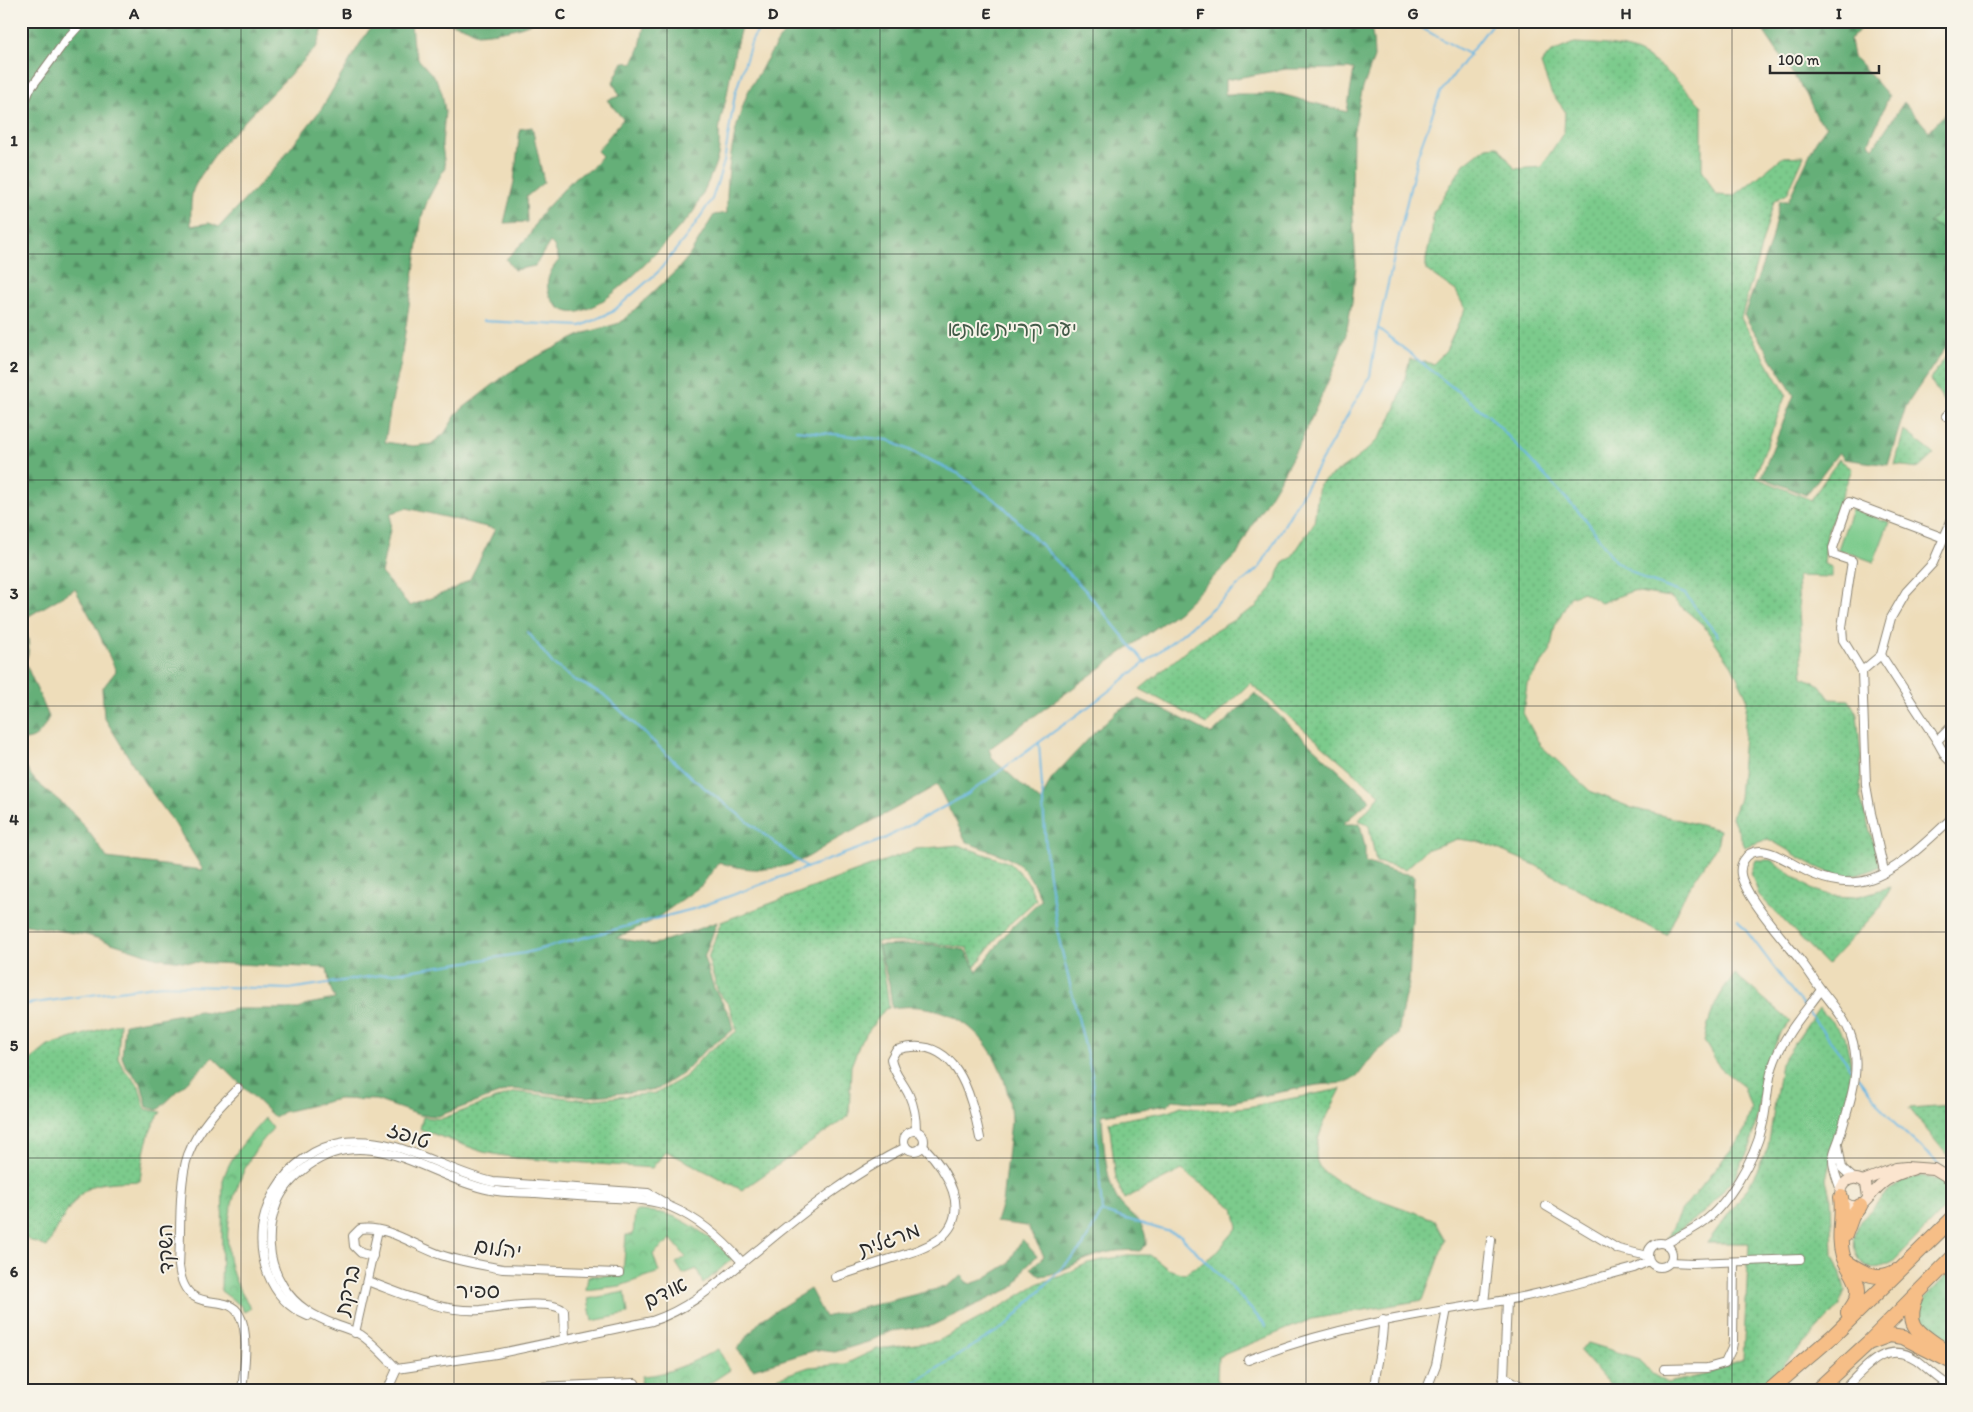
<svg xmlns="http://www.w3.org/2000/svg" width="1973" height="1412" font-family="Itim,'Playpen Sans Hebrew',sans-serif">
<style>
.grass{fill:url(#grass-dots);stroke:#547b5c}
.forest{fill:url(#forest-firs);stroke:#486d52;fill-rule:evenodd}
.park{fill:url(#park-crowns);stroke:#547b5c}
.garden{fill:#7ccb8c;stroke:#547b5c}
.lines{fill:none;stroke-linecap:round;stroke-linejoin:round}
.stream{stroke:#6bb8e4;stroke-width:2}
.street-casing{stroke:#8c8472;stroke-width:10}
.secondary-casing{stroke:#8c8472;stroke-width:12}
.highway-casing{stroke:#8c8472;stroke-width:16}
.street{stroke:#fff;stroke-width:8}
.secondary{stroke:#fbe5cf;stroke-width:10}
.highway{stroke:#f6be87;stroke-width:14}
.grid{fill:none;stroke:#2b2b2b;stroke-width:1;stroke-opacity:0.55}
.labels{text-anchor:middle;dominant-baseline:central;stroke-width:4;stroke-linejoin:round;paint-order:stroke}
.park-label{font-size:21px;fill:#435b48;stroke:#f7f3e8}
.street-label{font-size:21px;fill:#2b2b2b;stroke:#f7f3e8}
.neatline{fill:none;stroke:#2b2b2b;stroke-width:2}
.grid-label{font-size:16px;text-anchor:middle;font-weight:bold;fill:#2b2b2b}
</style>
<defs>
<pattern id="grass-dots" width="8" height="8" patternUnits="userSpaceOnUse" patternTransform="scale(1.25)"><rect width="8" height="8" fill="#7ccb8c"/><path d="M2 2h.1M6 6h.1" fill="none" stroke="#6bae79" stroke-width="1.8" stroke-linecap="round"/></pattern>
<pattern id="forest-firs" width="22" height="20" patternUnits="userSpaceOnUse" patternTransform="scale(1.25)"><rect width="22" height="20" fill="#65af78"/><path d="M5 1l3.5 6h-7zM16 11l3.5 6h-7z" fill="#538f63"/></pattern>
<pattern id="park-crowns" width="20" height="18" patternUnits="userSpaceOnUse" patternTransform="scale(1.25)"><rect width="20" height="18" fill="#7ccb8c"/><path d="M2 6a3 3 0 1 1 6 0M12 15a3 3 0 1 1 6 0" fill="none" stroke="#6bae79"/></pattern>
</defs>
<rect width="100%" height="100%" fill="#f7f3e8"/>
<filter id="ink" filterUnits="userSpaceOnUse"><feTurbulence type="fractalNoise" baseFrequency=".02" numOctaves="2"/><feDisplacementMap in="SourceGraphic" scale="10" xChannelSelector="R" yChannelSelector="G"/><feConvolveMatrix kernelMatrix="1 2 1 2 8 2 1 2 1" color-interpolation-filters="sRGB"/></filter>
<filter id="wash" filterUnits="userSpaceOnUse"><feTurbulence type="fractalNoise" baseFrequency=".0096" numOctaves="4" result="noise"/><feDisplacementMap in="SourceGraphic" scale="20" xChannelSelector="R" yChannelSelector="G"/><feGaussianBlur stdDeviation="1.12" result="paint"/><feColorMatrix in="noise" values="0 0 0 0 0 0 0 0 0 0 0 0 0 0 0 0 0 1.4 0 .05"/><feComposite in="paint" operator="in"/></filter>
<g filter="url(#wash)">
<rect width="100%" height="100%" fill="#eeddba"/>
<g class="grass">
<path d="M1574 43C1594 44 1613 44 1632 50 1657 58 1683 87 1702 106V169L1716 195 1734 196 1783 157 1804 156 1787 194 1774 201 1741 318 1786 394 1755 477 1811 500 1839 459 1852 469 1827 533 1824 564 1832 567V577L1797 576 1803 677 1820 685 1830 699 1849 700 1857 714 1861 757 1860 797 1880 866C1870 872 1851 878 1839 875 1815 870 1790 850 1768 839L1745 847 1732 817 1739 798 1747 698 1732 666 1703 625 1670 597 1632 591 1601 603 1583 592 1570 597 1555 626 1550 652 1527 684 1523 713 1540 745 1590 791 1632 808 1720 830 1717 846 1686 892 1667 935 1627 916 1535 865 1481 842 1457 839 1426 850 1406 869 1376 862 1369 826 1359 820 1380 795 1250 683 1207 724 1140 689 1198 641 1256 607 1272 588 1283 563 1291 558 1314 523 1319 484C1339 470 1367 455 1382 434 1397 412 1403 385 1410 359L1433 364 1446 351 1465 309 1456 291 1426 270V259L1432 231 1433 213 1464 164 1486 147 1498 146 1515 169 1541 167 1564 132 1565 111 1551 92 1541 64 1550 53Z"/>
<path d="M1952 196V232L1929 223Z"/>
<path d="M1952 348V397L1945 404 1930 379Z"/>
<path d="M1904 430 1934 454 1919 468 1895 465Z"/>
<path d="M958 845 1010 863 1028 882 1036 900 1003 930 975 967 967 948 924 942H877L886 983 889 1008 885 1009 861 1041 851 1066 849 1116 742 1190 666 1151 652 1168 516 1158 483 1152 420 1129 423 1117 441 1119 515 1092 586 1100 657 1093 685 1077 705 1054 737 1031 729 1005 718 992 708 958 721 922 916 849Z"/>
<path d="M1756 860H1771L1811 889 1833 896 1856 897 1890 887 1880 908 1827 965 1759 895 1751 873Z"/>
<path d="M1735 974 1791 1022 1780 1033 1768 1062 1751 1145 1735 1177 1704 1212 1667 1239 1680 1212 1743 1135 1751 1109 1744 1087 1720 1068 1704 1041C1710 1012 1717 997 1735 974Z"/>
<path d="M1819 1008 1845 1036 1851 1064 1850 1096 1832 1153 1826 1179 1831 1199 1833 1254 1841 1274 1845 1290 1839 1307 1759 1391H1616L1579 1350 1588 1343 1640 1359 1652 1374 1668 1383 1704 1375 1743 1359 1749 1243H1707L1749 1186 1768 1148 1781 1063Z"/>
<path d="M120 1023 118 1058 123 1068 139 1086 145 1109 161 1112C146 1132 143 1157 140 1181 125 1182 107 1181 93 1186 73 1194 57 1229 47 1247L21 1237V1068L48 1046Z"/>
<path d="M1341 1089C1332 1107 1311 1142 1317 1162 1324 1185 1409 1209 1433 1219L1445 1240 1423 1300 1312 1319 1218 1357 1217 1379 1227 1391H739L809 1367 845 1364 877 1349 938 1341 999 1308 1039 1283 1061 1276 1088 1263 1127 1255H1150L1168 1269 1184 1274 1215 1254 1238 1227 1234 1208 1182 1170 1124 1199 1116 1179 1109 1122 1169 1111 1181 1106 1215 1110 1247 1107Z"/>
<path d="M1952 1105V1161L1909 1108Z"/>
<path d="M1921 1176C1934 1178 1943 1182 1952 1190V1201L1893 1262C1861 1280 1846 1252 1859 1223 1862 1217 1867 1214 1872 1209 1888 1190 1896 1181 1921 1176Z"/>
<path d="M1952 1270V1344L1943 1343 1923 1331 1917 1311 1921 1302Z"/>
</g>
<g class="forest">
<path d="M21 21H326L316 48 228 138C219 148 197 179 193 190 190 202 191 214 191 226L209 223 219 227 274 169 322 108 359 45 375 21H535C520 29 495 33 477 34 459 20 433 22 411 23L413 46 419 60 436 79 442 93 445 111 442 145 445 167 428 199 422 216 400 367 391 405 385 442 413 446 431 444 444 434 458 412 507 374 528 361 585 333 620 323 678 269 689 256 714 215 727 213C726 173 733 129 748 92 753 81 760 73 765 62 774 48 782 34 793 21H1366L1371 26 1373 39 1374 57 1362 91 1353 134 1352 201 1356 266 1352 302 1346 334 1335 366 1301 441 1283 474 1248 532 1238 553 1224 567 1179 611 989 749 992 758 998 764 1041 802 1051 779 1095 732 1116 712 1139 699 1169 712 1212 734 1255 693 1370 800 1343 824H1360L1365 847V862L1395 872 1414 875 1409 984 1404 1000 1398 1035 1376 1052 1357 1077 1344 1083 1317 1085 1230 1102H1194L1173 1100 1167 1105 1102 1115C1103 1138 1105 1174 1115 1195 1125 1215 1147 1218 1146 1245L1140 1251C1122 1249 1104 1252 1087 1259 1071 1265 1057 1275 1040 1276L1031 1268 1044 1256 1027 1226 996 1222 1002 1203 1011 1121C1009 1053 964 997 892 1008L889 983 878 946 929 944 965 950 977 972 1009 930 1041 900C1027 869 1023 863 991 851 982 848 974 846 966 841L937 785C906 803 875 820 843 836 827 843 814 856 797 862 774 872 742 871 719 862L702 885 672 907 654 920 616 938 650 944 659 943 717 922 704 958 714 988 730 1016 733 1030 703 1052 684 1072 658 1089 587 1097 512 1089 438 1116 419 1115 376 1100 339 1099 283 1112 275 1118 213 1057 158 1110 147 1107 141 1083 126 1067 122 1057 125 1024 199 1011 217 1013 236 1009H299L308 1004 335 999 330 987 327 968 190 962 158 958 87 935 21 924V755C29 781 44 787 63 804 80 819 94 838 107 858L203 870 175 824 144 782 104 717 102 689 116 671 96 627 75 589 22 620C28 635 32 648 25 662L49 717C42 730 38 741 21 740ZM1286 69H1354L1347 112 1281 94H1225V80ZM407 508 495 529 470 579 454 589 410 606 381 573 390 530 391 513Z"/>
<path d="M645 21H743C735 46 731 70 727 95 725 105 721 115 720 125 718 136 721 147 717 159 713 172 703 194 696 207 692 216 683 223 677 230 655 254 613 302 582 311 563 318 544 299 548 279 550 271 554 266 559 260L554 246 550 242 535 266 514 270 506 259 529 236 540 215 575 177 591 169 602 156 597 151 623 119 607 100 620 96 613 82 623 62 633 63 640 47Z"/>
<path d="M1755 21H1867L1850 40 1853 57 1858 61 1889 96 1869 143 1873 148 1904 102 1929 131 1952 106V196L1929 223 1952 232V338L1906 406 1888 465 1844 459 1839 452 1806 495 1761 477 1794 395 1744 315 1770 244 1780 201H1788L1816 141 1827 126 1818 119 1806 94 1760 26Z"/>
<path d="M532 127 544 182 526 197 527 222 504 223 514 182 520 129Z"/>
<path d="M1022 1239 1037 1256 1025 1267 1014 1287 931 1326 891 1331 868 1342 835 1352 816 1350 753 1369 737 1349 761 1320 810 1289 825 1317 945 1287 962 1276 970 1284 982 1280 1008 1264Z"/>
</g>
<g class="park">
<path d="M265 1118 273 1128C268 1135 261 1142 256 1149 235 1181 222 1225 230 1263 233 1280 242 1294 251 1308L244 1312 240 1305 221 1291 223 1181C229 1156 249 1137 265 1118Z"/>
<path d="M635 1211C648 1211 662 1212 675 1217 696 1226 717 1243 732 1259L703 1284 697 1269 683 1274 676 1263 686 1257 671 1239 653 1254 659 1272 620 1286 586 1290 588 1276 623 1275 626 1235H633Z"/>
<path d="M718 1349 730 1370 698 1391H654V1385L641 1384 642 1376C668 1375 695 1361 718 1349Z"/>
</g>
<g class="garden">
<path d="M1852 509 1889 522 1874 562 1838 549Z"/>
<path d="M625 1292 628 1314 592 1321 588 1299Z"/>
</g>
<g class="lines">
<g class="stream">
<path d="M1409 21 1470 55"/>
<path d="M483 321 581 326 612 312 658 272 690 232 712 199 724 162 735 94 752 40 764 21"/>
<path d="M1378 328 1490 417 1587 521 1615 561 1646 580 1685 594 1718 636"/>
<path d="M796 430 888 440 959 474 1003 506 1086 591 1145 663"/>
<path d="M528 632 552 663 573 679 603 694 692 778 807 868"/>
<path d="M1738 920 1805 1008"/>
<path d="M21 1005 161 985 289 989 525 953 697 908 882 840 968 794 1092 704 1183 633 1260 567 1370 376 1378 327 1418 154 1440 93 1494 21"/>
<path d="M1808 1012 1852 1069"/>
<path d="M1858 1077 1893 1122 1945 1170"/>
<path d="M1103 1212 1180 1235 1233 1289 1266 1326"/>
<path d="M909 1386 1007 1325 1083 1246 1102 1212 1092 1075 1059 939 1047 863 1039 742"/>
</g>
</g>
</g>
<g filter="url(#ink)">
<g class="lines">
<g class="street-casing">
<g id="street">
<path d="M21 111 30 89 66 40 83 21"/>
<path d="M1946 416 1952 410"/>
<path d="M1881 655 1937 741"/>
<path d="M1862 671 1843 640 1842 627 1852 561 1834 555 1833 548 1849 502 1944 538"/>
<path d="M1952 726 1937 741 1946 757 1952 763"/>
<path d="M1884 871 1871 813 1866 785 1862 671 1881 655 1891 618 1906 592 1933 563 1952 519"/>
<path d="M238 1088C219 1107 198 1128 188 1155 178 1183 181 1235 179 1266 185 1319 225 1290 239 1314 250 1332 244 1370 242 1391"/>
<path d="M916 1131C916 1119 914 1106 909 1095 903 1082 893 1073 891 1059L896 1050C956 1032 971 1093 980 1138"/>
<circle cx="914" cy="1141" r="10"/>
<path d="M1838 1145 1842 1168 1853 1178"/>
<path d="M1841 1191C1838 1180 1832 1169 1833 1158 1834 1150 1838 1143 1840 1136 1849 1104 1863 1070 1851 1036 1846 1020 1833 1005 1823 992 1816 983 1810 973 1803 964 1785 941 1765 920 1750 895 1744 884 1736 872 1744 860 1759 835 1798 870 1815 875 1827 880 1842 883 1856 882 1891 879 1927 841 1952 818"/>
<path d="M1546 1206 1618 1249 1648 1256"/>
<circle cx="1660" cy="1255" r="12"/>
<path d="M1665 1244C1677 1237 1691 1231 1702 1223 1728 1205 1755 1158 1762 1127 1768 1106 1766 1081 1775 1060 1785 1034 1805 1012 1821 990"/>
<path d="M373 1256 361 1253 354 1246 353 1236 360 1229C388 1225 416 1247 441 1255 462 1262 482 1265 503 1269L619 1273"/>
<path d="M1670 1262 1693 1263 1800 1259"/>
<path d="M835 1277C854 1271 874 1264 893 1258 909 1253 925 1249 939 1239 974 1212 946 1169 923 1146"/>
<path d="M367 1281C403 1294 442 1313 481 1310 498 1308 552 1298 564 1311L565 1339"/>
<path d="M1484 1303 1491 1240"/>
<path d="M308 1316C288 1308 276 1294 268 1274 245 1217 285 1151 345 1142 397 1135 443 1171 493 1182L648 1193 665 1203"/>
<path d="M355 1333 378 1230"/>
<path d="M1248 1360C1331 1327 1418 1314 1506 1300 1548 1293 1592 1279 1634 1268L1649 1261"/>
<path d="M397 1369C386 1357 374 1344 361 1335 354 1331 344 1328 336 1325 315 1317 296 1307 283 1286 267 1261 266 1230 277 1203 283 1187 295 1176 308 1166 370 1121 429 1178 491 1190 505 1193 521 1192 536 1193 562 1195 589 1197 615 1198 634 1199 654 1200 671 1207 699 1219 723 1240 742 1262"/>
<path d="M397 1369 496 1354 652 1321C693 1308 726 1275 759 1249 806 1210 852 1174 906 1147"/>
<path d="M1664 1369 1707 1368 1725 1363 1732 1348 1733 1342 1734 1262"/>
<path d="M1504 1377 1531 1391"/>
<path d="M387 1391 397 1369"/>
<path d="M491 1391 511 1388 635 1383"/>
<path d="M1374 1391C1375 1366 1384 1344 1383 1320"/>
<path d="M1426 1391 1436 1365 1447 1309"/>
<path d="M1500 1391 1504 1377 1507 1300"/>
<path d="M1842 1391C1864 1370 1885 1338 1917 1360 1929 1369 1939 1381 1952 1387"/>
</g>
</g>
<g class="secondary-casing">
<g id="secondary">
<path d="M1863 1181 1896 1168 1906 1167 1934 1169 1952 1180"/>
<path d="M1868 1197 1866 1184C1851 1169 1831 1190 1845 1203 1849 1206 1855 1207 1860 1206 1866 1203 1875 1189 1882 1184 1891 1176 1903 1173 1914 1169"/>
</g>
</g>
<g class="highway-casing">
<g id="highway">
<path d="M1841 1197C1844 1217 1837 1236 1843 1256 1847 1268 1859 1279 1858 1292 1858 1301 1852 1307 1848 1313"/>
<path d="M1845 1235 1852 1216 1860 1206"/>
<path d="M1848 1263C1863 1273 1878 1282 1896 1271"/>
<path d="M1917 1296C1904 1325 1918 1332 1940 1347"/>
<path d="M1871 1342 1890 1335 1903 1337 1952 1362"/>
<path d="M1769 1391 1834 1335 1952 1219"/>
<path d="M1816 1391 1868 1343 1952 1258"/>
</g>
</g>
<use href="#street" class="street"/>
<use href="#secondary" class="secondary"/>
<use href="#highway" class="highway"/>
</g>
</g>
<path class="grid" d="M241 21V1391M454 21V1391M667 21V1391M880 21V1391M1093 21V1391M1306 21V1391M1519 21V1391M1732 21V1391M21 254H1952M21 480H1952M21 706H1952M21 932H1952M21 1158H1952"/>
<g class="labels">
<g class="park-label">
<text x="1012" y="328">יער קריית אתא</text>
</g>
<g class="street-label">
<text transform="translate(409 1135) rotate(19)">טופז</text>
<text transform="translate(889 1239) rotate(-20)">מרגלית</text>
<text transform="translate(498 1248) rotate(8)">יהלום</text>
<text transform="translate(165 1249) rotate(-91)">השקד</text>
<text transform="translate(347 1290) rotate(-77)">ברקת</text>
<text x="478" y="1290">ספיר</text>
<text transform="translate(665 1292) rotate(-26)">אודם</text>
</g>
</g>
<rect width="1973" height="1412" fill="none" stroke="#f7f3e8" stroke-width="55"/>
<path d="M1770 65v8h109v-8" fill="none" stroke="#2b2b2b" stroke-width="2.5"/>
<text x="1778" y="65" font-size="15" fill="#2b2b2b" stroke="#f7f3e8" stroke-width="4" paint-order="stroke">100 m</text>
<rect x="28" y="28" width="1918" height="1356" class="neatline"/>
<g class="grid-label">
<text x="134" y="19">A</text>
<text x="347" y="19">B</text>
<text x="560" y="19">C</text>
<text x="773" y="19">D</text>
<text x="986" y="19">E</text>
<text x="1200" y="19">F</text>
<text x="1413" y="19">G</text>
<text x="1626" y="19">H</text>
<text x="1839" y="19">I</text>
<text x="14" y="146">1</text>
<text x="14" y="372">2</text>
<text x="14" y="599">3</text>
<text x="14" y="825">4</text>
<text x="14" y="1051">5</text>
<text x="14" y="1277">6</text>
</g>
</svg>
